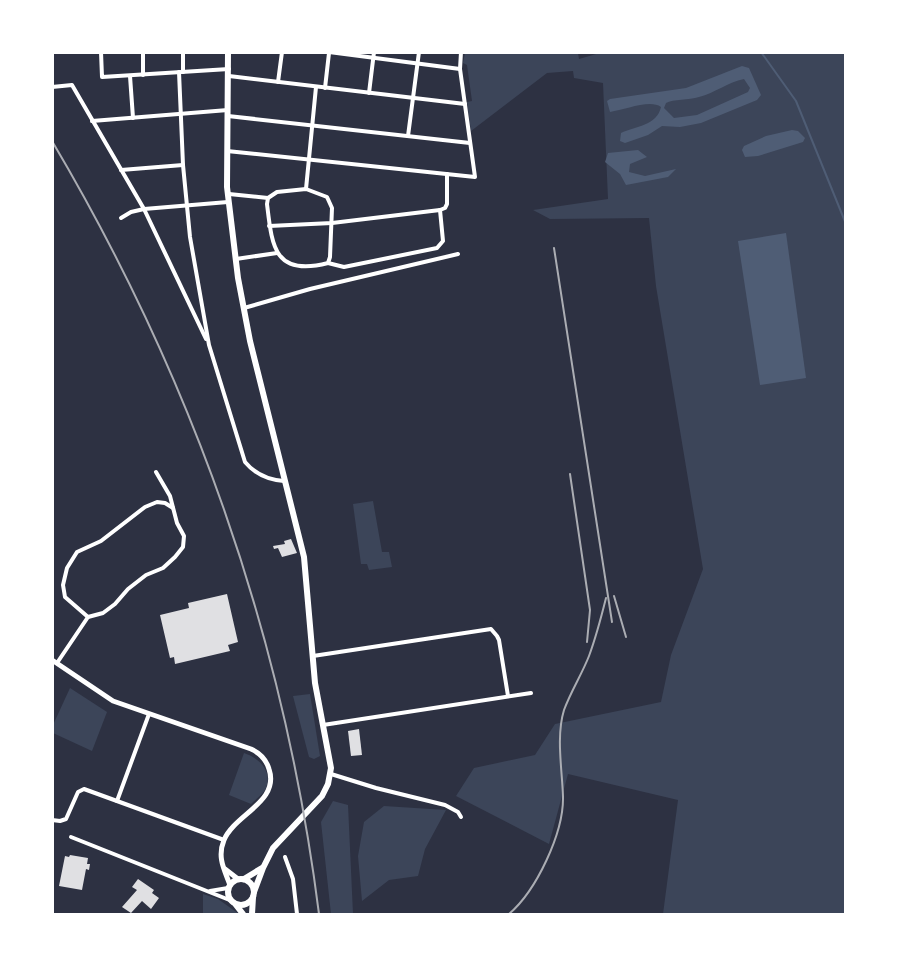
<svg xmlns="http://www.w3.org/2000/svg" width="898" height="967" font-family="'Roboto Condensed',sans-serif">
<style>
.green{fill:#3c4559}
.water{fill:#4f5d75;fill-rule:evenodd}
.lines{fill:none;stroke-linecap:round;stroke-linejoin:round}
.stream{stroke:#4f5d75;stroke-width:2}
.building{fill:#e0e0e3}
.minor{stroke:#fff;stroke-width:4}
.tertiary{stroke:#fff;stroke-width:5}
.secondary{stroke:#fff;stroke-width:6}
.rail{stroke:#abadb3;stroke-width:2}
</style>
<rect width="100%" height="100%" fill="#2d3142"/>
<g class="green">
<path d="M603 52 845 53V914H663L678 800 568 774 549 844 456 796 474 768 535 755 555 724 661 702 671 655 703 569 656 286 649 218 550 219 533 210 608 199 603 83 574 78 573 71 547 73 471 131 467 102 472 101 467 65 463 63 465 53H578L579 59Z"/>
<path d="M373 501 382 552H389L392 567 369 570 367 564H361L353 504Z"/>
<path d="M70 688 107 712 92 751 53 733V725Z"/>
<path d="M310 694 320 756 314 759 309 757 293 696Z"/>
<path d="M244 753C260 758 274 773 265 790 262 795 255 800 251 804L229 795Z"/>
<path d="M333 801 348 805 353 914H331L321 822Z"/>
<path d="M384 806 446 810 425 849 418 876 389 880 362 901 358 856 364 822Z"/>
<path d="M203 894 218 899 239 914H203Z"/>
</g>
<g class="water">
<path d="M742 66 749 68 761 95 757 100 701 123 680 127 662 126 648 135 625 143 620 141 621 133C635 126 657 126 661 107 650 99 625 110 610 112L607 101 610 99 686 88ZM744 79 750 88 748 92 697 115 674 118 664 108 666 103C673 99 689 100 699 97 715 93 728 82 744 79Z"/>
<path d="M792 130 798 131 805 138 803 142 758 156 745 157 742 150 744 146 766 136Z"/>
<path d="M638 150 647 157 630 164 629 172 645 176 676 169 668 177 626 185 620 174 605 162 608 153Z"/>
<path d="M786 233 806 378 760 385 738 241Z"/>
</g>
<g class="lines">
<path class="stream" d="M761 52 796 101 846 224"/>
</g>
<g class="building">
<path d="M291 539 297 553 282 557 278 548 274 549 273 546 285 544 284 541Z"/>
<path d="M227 594 238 642 228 645 230 651 175 664 174 657 170 658 160 615 189 608 188 603Z"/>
<path d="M359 729 362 755 351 756 348 731Z"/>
<path d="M70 855 88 858 87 864H90L89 870 86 869 82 890 59 886 65 856 69 857Z"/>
<path d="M138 879 154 890 152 893 159 898 151 909 142 901 131 913 122 907 137 890 132 887Z"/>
</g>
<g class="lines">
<g class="minor">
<path d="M101 52 102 77 229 69"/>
<path d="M143 52V75"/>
<path d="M183 52V72"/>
<path d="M329 52 460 69"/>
<path d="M179 72 183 165 190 237 209 345 245 462C255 474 269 480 284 481"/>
<path d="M130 76 133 118"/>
<path d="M229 76 465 104"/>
<path d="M278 82 282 52"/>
<path d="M52 87 72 85 144 209 206 339"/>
<path d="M325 88 329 53"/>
<path d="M369 93 374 52"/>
<path d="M228 116 470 143"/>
<path d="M92 121 228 110"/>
<path d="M408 136 419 52"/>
<path d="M227 151 475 177 460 69 461 52"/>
<path d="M121 170 183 165"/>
<path d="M306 189 327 197 332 208 330 257 328 263C274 277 272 246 267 204L268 198 277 192Z"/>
<path d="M306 189 316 87"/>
<path d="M229 194 268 198"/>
<path d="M121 218 131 212 144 209 228 202"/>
<path d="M269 226 332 223 440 210 445 208 447 204V174"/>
<path d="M236 259 277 253"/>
<path d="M328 263 344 267 437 248 443 241 440 210"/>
<path d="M244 308 310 289 458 254"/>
<path d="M88 617 65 597 63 585 67 568 77 552 101 541 145 507 157 502 165 503 173 508"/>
<path d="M313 656 491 629 497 636 499 640 508 696"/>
<path d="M57 663 88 617 103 613 115 604 128 589 146 575 163 568 175 557 183 547 184 536 177 523 170 496 156 472"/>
<path d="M323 725 531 693"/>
<path d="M331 774 376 788 445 805 458 812 461 817"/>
<path d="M117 801 149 714"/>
<path d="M52 820 60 821 66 819 78 792 84 789 224 840"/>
<path d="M71 837 232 901"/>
<path d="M285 857 293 879 297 914"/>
<path d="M210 891 228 888"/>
</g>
<g class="tertiary">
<path d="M52 660 113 701 251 749C260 753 266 759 269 769 280 802 235 814 224 840 217 857 224 869 230 885"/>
<path d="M225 869 238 879"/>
</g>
<g class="secondary">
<path d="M228 52 227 187 238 278 250 341 304 557 315 683 331 768 328 784 322 796 273 848 263 868 254 892"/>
<circle cx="241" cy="892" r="13"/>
<path d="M244 879 262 868"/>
<path d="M236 905 243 914"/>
<path d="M252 914 253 897"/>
</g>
<g class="rail">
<path d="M52 141C194 381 284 638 319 914"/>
<path d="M554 248 612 622"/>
<path d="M570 474 590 610 587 642"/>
<path d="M614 596 626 637"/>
<path d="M509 914C536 891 564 833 563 796 562 769 556 736 564 710 571 691 582 674 589 656 596 637 601 618 606 598"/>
</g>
</g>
<rect width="898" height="967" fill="none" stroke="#ffffff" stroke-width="108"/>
</svg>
